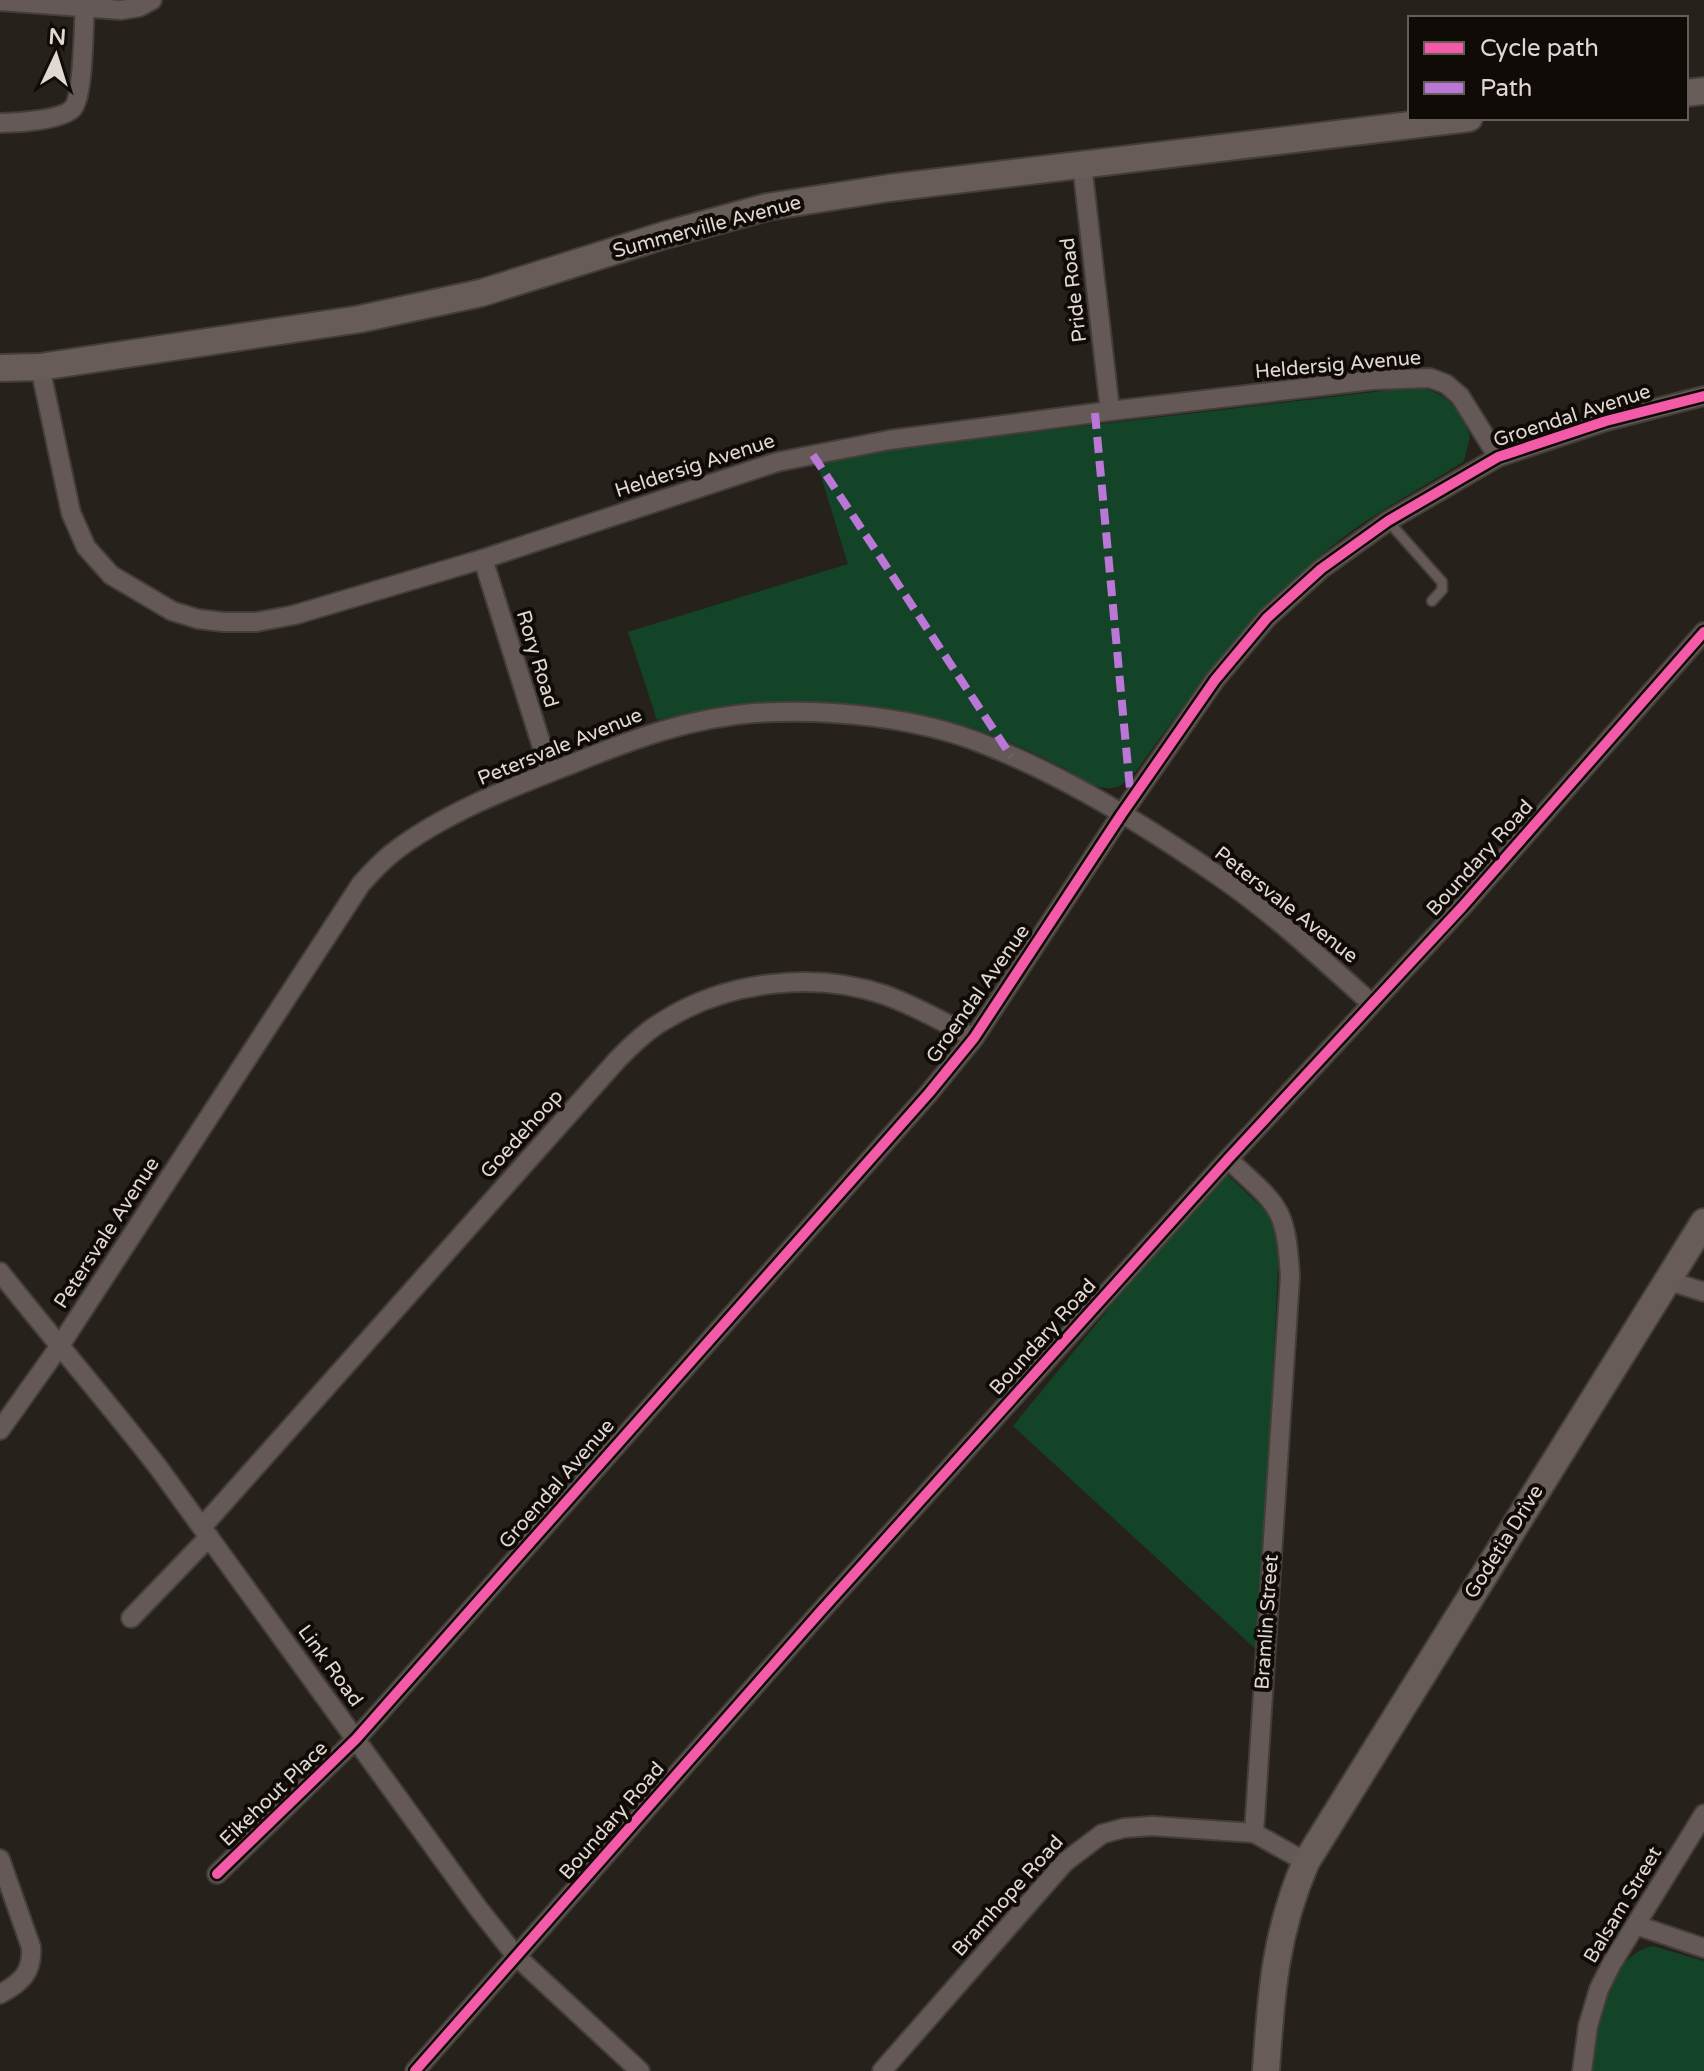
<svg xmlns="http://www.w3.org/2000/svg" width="1704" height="2071" font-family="'Varela Round',sans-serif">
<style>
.green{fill:#144428}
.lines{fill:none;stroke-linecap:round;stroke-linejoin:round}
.lane-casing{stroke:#443e3a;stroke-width:13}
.street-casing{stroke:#443e3a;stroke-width:22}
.secondary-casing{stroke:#443e3a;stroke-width:30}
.lane{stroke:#655958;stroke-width:9}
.street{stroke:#655958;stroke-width:18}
.secondary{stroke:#685c59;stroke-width:26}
.quiet{stroke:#ba77d6;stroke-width:8;stroke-dasharray:16 8;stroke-linecap:butt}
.cycleway-casing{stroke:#100b07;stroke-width:15}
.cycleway{stroke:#f35aa7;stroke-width:10}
.labels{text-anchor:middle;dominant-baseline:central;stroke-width:8;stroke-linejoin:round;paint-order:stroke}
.street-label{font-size:20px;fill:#e1d8d3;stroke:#100b07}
</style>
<rect width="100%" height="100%" fill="#27211c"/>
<g class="green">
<path d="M1416 387C1445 391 1462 409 1470 437L1464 461C1423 488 1380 509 1341 539 1258 603 1197 687 1136 771 1128 780 1120 790 1106 788 1091 787 1074 774 1062 767 1031 752 999 736 966 726 859 694 764 697 657 720L628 632 848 564 817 463 898 448Z"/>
<path d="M1222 1170 1280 1224 1260 1653 1013 1426Z"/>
<path d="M1653 1946 1704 1961V2071H1590C1596 2031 1605 1956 1653 1946Z"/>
</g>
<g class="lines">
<g class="lane-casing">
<path id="lane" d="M1388 521 1442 582V590L1432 601"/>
</g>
<g class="street-casing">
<g id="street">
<path d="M0 1 121 10 139 7 152 0"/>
<path d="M0 123C17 123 63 120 73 108 84 95 83 27 85 7"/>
<path d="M1082 164 1110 411"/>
<path d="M40 367 71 513 86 547 111 575 172 611 198 619 224 622H256L294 615 483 559 777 462 889 440 1110 411 1372 380 1430 378 1446 384 1460 396 1498 457"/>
<path d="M483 559 550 772"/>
<path d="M1228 1159C1278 1206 1286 1205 1290 1277L1254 1833 1306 1862"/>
<path d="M0 1272C52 1338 107 1401 158 1467L478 1908 516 1956 640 2071"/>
<path d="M1666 1280 1704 1292"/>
<path d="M0 1430 59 1347 361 884C370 874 380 863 391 854 441 814 514 786 574 763 633 739 690 718 754 713 827 708 918 717 986 745 1069 778 1149 828 1223 879 1275 915 1323 960 1371 1003"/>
<path d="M202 1527 618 1059C632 1045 647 1030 665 1020 728 981 815 971 885 995 916 1006 945 1023 974 1038"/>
<path d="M131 1618 209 1537"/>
<path d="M0 1859 31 1947C33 1972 21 1983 0 1994"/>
<path d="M217 1874 356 1739 929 1093 974 1038 1121 815 1215 680 1267 618 1321 569 1388 521 1498 457 1606 421 1704 396"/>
<path d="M1636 1925 1704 1948"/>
<path d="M415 2071 820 1612 1228 1159 1462 907 1704 632"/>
<path d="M882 2071 1065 1862 1102 1834 1124 1828 1153 1826 1254 1833"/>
<path d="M1582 2071 1588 2026 1599 1989 1612 1963 1704 1814"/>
</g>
</g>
<g class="secondary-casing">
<g id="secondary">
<path d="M1686 93 1704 91"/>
<path d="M0 368 40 367 360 319 481 293 665 235 767 207 889 188 1469 118"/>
<path d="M1266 2071C1271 1994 1275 1933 1306 1862L1704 1222"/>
</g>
</g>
<use href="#lane" class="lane"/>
<use href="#street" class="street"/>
<use href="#secondary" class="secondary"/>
<g class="quiet">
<path d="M1095 413 1131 800"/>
<path d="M813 455 1011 756"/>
</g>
<g class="cycleway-casing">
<g id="cycleway">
<path d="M217 1874 356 1739 929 1093 974 1038 1121 815 1215 680 1267 618 1321 569 1388 521 1498 457 1606 421 1704 396"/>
<path d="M415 2071 820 1612 1228 1159 1462 907 1704 632"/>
</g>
</g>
<use href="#cycleway" class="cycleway"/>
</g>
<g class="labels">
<g class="street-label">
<text transform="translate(707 227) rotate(-15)">Summerville Avenue</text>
<text transform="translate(1074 290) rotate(-97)">Pride Road</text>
<text transform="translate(1338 365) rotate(-5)">Heldersig Avenue</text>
<text transform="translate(1572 416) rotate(-18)">Groendal Avenue</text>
<text transform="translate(695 466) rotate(-18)">Heldersig Avenue</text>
<text transform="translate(537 659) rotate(73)">Rory Road</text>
<text transform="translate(560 747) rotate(-22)">Petersvale Avenue</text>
<text transform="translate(1480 858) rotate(-48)">Boundary Road</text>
<text transform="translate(1286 905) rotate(38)">Petersvale Avenue</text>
<text transform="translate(978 994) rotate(-55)">Groendal Avenue</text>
<text transform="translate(522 1134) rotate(-48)">Goedehoop</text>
<text transform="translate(107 1233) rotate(-57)">Petersvale Avenue</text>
<text transform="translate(1043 1337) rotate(-48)">Boundary Road</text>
<text transform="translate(557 1484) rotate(-49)">Groendal Avenue</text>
<text transform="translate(1504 1542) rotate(-58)">Godetia Drive</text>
<text transform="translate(1267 1622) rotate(-86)">Bramlin Street</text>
<text transform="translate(330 1666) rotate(54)">Link Road</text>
<text transform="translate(274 1794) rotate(-44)">Eikehout Place</text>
<text transform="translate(612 1821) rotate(-49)">Boundary Road</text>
<text transform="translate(1008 1896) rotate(-48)">Bramhope Road</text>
<text transform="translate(1623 1905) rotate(-59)">Balsam Street</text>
</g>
</g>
<rect x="1408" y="16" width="280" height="104" fill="#100b07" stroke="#645d59" stroke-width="2"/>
<rect x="1424" y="42" width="40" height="12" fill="#f35aa7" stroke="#645d59" stroke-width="2"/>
<text x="1480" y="56" font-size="24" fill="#e1d8d3">Cycle path</text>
<rect x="1424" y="82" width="40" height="12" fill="#ba77d6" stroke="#645d59" stroke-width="2"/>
<text x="1480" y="96" font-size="24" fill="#e1d8d3">Path</text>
<g transform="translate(56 56) rotate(4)" stroke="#100b07" stroke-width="6" paint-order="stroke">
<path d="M0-6L14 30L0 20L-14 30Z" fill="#e1d8d3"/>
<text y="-12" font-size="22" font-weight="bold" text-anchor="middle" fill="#e1d8d3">N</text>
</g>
</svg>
